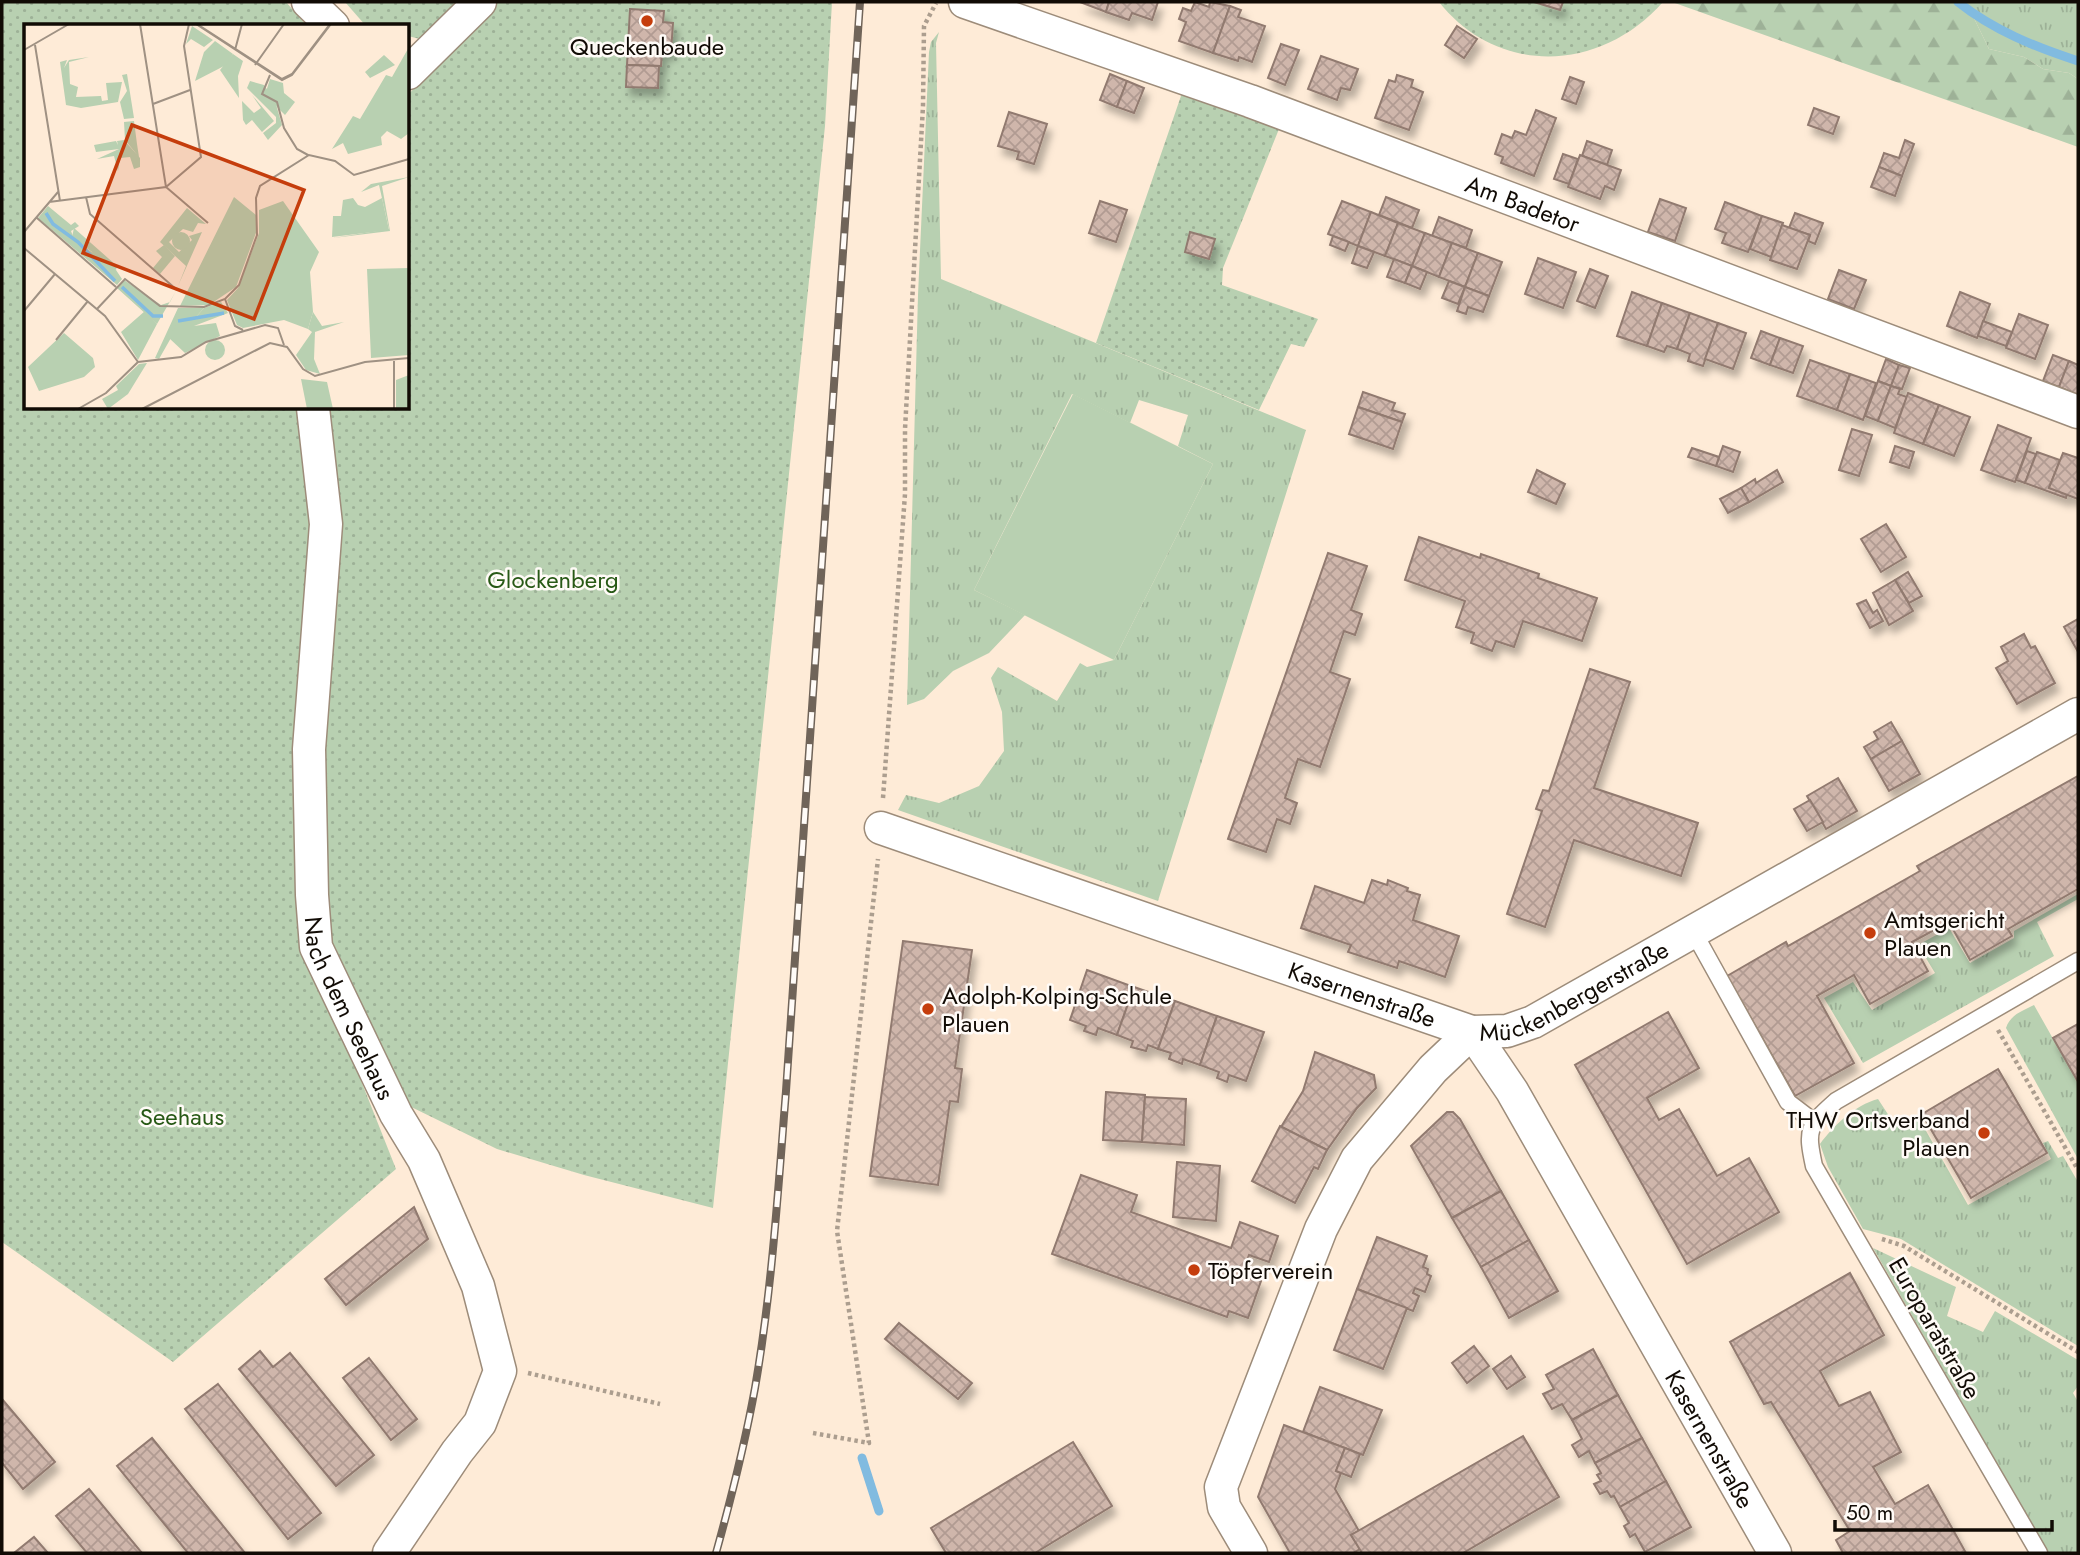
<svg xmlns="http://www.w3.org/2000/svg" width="2080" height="1555" font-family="Jost,sans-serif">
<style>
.grass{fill:url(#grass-tufts)}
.forest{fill:url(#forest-firs)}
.park{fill:#b8d0b1}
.garden{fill:url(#garden-dots)}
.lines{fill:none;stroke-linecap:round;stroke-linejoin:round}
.stream{stroke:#81bbe0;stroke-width:9}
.building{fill:url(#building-cross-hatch);stroke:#917a6f;stroke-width:2;filter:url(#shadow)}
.service-casing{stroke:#9d8c7a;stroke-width:19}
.minor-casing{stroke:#9d8c7a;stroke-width:35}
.path{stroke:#ac9e8f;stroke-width:4.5;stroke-dasharray:3.5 3.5;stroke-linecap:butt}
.service{stroke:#fff;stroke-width:16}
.minor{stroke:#fff;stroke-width:32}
.rail-casing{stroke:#706459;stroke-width:8}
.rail{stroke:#fffbf7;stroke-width:5;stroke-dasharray:16;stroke-linecap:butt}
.poi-dot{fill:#c53d0c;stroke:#fffbf7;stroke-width:2.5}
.labels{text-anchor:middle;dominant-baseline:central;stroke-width:5;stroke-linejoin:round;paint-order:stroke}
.poi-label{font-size:24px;fill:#110b05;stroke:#fffbf7;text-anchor:start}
.street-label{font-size:24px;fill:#110b05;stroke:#fffbf7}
.park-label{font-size:24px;fill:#285916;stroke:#fffbf7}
.inset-river{fill:none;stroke:#81bbe0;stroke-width:3.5}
.inset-road{fill:none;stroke:#9f9183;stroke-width:2}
.view{fill:#c53d0c;fill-opacity:0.15;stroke:#c53d0c;stroke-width:3.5}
.inset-edge{fill:none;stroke:#110b05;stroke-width:3.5}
</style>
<defs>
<pattern id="grass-tufts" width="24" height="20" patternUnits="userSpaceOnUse" patternTransform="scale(1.75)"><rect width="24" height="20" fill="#b8d0b1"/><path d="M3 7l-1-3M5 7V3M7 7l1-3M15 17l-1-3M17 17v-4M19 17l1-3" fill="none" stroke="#9db197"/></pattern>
<pattern id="forest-firs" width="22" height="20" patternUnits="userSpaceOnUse" patternTransform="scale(1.75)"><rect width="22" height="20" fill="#b8d0b1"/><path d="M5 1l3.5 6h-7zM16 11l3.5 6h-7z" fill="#9db197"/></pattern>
<pattern id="garden-dots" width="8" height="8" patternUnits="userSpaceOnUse" patternTransform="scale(1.75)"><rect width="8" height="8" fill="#b8d0b1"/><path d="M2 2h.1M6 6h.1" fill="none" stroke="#9db197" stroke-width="1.8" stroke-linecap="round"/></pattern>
<pattern id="building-cross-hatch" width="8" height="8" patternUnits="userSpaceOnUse" patternTransform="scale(1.75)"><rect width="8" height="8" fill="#cfb6ab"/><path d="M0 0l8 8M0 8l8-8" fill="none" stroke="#b19b92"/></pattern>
<filter id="shadow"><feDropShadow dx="4.5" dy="8" stdDeviation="3.5" flood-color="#0004"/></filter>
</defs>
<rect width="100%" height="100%" fill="#feebd7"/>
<g class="grass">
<path d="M1961 2H2078V79L2069 73 2043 69 2024 57 1989 49 1970 10Z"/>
<path d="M939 32 936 43 941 279 1306 430 1158 901 898 810 906 795 939 803 979 786 1004 751 1002 712 991 678 998 667 1057 701 1080 663 1087 667 1114 660 1213 464 1178 446 1188 415 1139 400 1130 423 1072 394 974 590 1025 615 989 653 953 671 924 699 907 705 918 295 929 52 931 42Z"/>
<path d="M2078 894V899L2037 922 2054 956 1863 1063 1824 998 1853 982 1872 1010 1935 973 1918 945 1949 928 1970 963 2014 938V931Z"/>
<path d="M2034 1005 2078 1083V1159L2006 1028C2010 1015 2022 1011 2034 1005Z"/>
<path d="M1878 1099 1895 1125 1917 1115 1968 1205 2051 1159 2043 1143 2048 1141 2058 1158 2063 1156 2078 1182V1346L1901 1239 1863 1229 1828 1167 1820 1144C1833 1126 1855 1105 1878 1099Z"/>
<path d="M1873 1248 1956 1287 1947 1316 1983 1332 1995 1311 2078 1360V1386L2073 1393 2078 1402V1553H2049Z"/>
</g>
<path class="forest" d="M1672 2H1961L1970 10 1989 49 2024 57 2043 69 2069 73 2078 79V147Z"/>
<path class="park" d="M1073 394 1213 464 1114 660 974 590Z"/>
<g class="garden">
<path d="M2 2H286L307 26H26V408H305L310 517 299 924 396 1169 173 1362 2 1242Z"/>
<path d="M345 2H466L424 40 408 36V26H366Z"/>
<path d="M492 2H832L825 126 713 1208 584 1175 497 1149 399 1101 328 945 318 761 335 489 330 408H408V95Z"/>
<path d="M1439 2H1663C1601 72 1499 77 1439 2Z"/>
<path d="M1182 93 1279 129 1223 268 1222 285 1318 319 1304 347 1291 344 1259 410 1096 343Z"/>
</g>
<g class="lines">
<g class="stream">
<path d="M1958 2C1993 30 2035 47 2078 61"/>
<path d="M862 1458 879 1511"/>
</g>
</g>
<g class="building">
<path d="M1080 2H1109L1106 12Z"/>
<path d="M1109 2H1158L1152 20 1132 13 1129 20 1106 12Z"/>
<path d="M1195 2 1209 7 1210 2 1230 6 1213 53 1179 41 1186 22 1179 19 1183 8 1191 11Z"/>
<path d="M1534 2H1563L1560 10Z"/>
<path d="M1230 6 1241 10 1238 17 1265 26 1252 62 1239 57 1238 61 1213 53Z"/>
<path d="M630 9 664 11 663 22 673 23 671 52 662 51 661 66 627 65Z"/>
<path d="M1457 26 1477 39 1464 58 1445 45Z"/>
<path d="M1281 44 1299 50 1285 85 1268 78Z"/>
<path d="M1321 56 1358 69 1350 90 1341 88 1337 100 1308 89Z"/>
<path d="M627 65 659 66 658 88 626 87Z"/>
<path d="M1110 74 1127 81 1117 107 1100 100Z"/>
<path d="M1397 75 1413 80 1411 87 1423 92 1409 130 1375 118 1389 80 1395 82Z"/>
<path d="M1570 77 1584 82 1576 104 1562 99Z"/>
<path d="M1127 81 1144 88 1134 113 1117 107Z"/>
<path d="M1814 108 1839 117 1833 134 1808 125Z"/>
<path d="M1536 110 1556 118 1534 176 1501 163 1503 157 1495 154 1502 134 1512 138 1515 131 1526 135Z"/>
<path d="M1009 112 1047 124 1034 164 1017 159 1019 152 998 146Z"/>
<path d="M1905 140 1914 144 1902 176 1879 167 1884 153 1899 158Z"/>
<path d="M1587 141 1612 150 1607 165 1582 156Z"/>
<path d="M1563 154 1578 159 1569 184 1554 179Z"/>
<path d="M1580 155 1621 170 1614 190 1605 186 1600 199 1568 187Z"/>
<path d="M1879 167 1902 176 1895 196 1871 187Z"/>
<path d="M1386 197 1419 210 1412 228 1379 215Z"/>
<path d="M1660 199 1686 208 1675 241 1648 232Z"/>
<path d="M1100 201 1127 210 1116 242 1089 233Z"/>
<path d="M1342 201 1371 212 1358 246 1328 234Z"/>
<path d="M1725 202 1762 216 1748 252 1722 243 1726 233 1715 229Z"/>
<path d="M1371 212 1398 223 1385 256 1358 246Z"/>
<path d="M1795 213 1823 223 1815 244 1808 241 1810 235 1789 228Z"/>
<path d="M1762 216 1783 223 1771 257 1750 249Z"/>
<path d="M1439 217 1472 230 1466 248 1432 236Z"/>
<path d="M1398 223 1425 233 1412 266 1385 256Z"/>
<path d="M1782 225 1810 235 1797 269 1770 260Z"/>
<path d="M1190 232 1215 239 1209 259 1185 252Z"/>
<path d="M1425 233 1452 243 1439 277 1412 266Z"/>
<path d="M1333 236 1349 242 1345 251 1330 245Z"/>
<path d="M1452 243 1478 253 1465 287 1439 277Z"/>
<path d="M1358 246 1374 252 1367 268 1352 263Z"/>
<path d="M1478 253 1502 262 1489 296 1465 287Z"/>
<path d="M1538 258 1576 272 1563 308 1525 294Z"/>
<path d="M1394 259 1412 266 1405 283 1387 277Z"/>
<path d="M1412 266 1427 272 1420 289 1405 283Z"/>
<path d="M1590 269 1608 276 1595 308 1577 301Z"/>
<path d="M1839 270 1866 280 1854 309 1828 299Z"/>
<path d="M1449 281 1465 287 1458 304 1442 298Z"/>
<path d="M1465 287 1489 296 1483 312 1468 307 1466 314 1457 311Z"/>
<path d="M1632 292 1662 303 1647 346 1617 336Z"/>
<path d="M1960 292 1990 304 1977 338 1947 326Z"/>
<path d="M1662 303 1690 313 1677 349 1667 346 1664 352 1647 346Z"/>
<path d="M1690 313 1718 323 1703 366 1688 361 1690 354 1677 349Z"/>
<path d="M2019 314 2048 325 2035 359 2006 348Z"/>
<path d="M1983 321 2012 332 2006 346 1978 336Z"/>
<path d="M1718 323 1746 333 1733 369 1705 359Z"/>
<path d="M1761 331 1780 338 1770 365 1751 358Z"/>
<path d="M1780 338 1803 346 1793 373 1770 365Z"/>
<path d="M2053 355 2069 361 2059 387 2043 381Z"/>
<path d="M1886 359 1899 365 1891 386 1878 381Z"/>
<path d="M1810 360 1850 374 1837 410 1797 396Z"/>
<path d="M2069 361 2078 365V395L2059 387Z"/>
<path d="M1899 365 1910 368 1902 389 1891 386Z"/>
<path d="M1850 374 1876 383 1863 420 1837 410Z"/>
<path d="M1878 381 1891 386 1878 421 1865 416Z"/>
<path d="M1891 386 1900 389 1898 394 1907 397 1895 428 1878 421Z"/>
<path d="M1363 392 1395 403 1392 410 1405 414 1402 422 1358 407Z"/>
<path d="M1908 393 1939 405 1923 444 1894 433Z"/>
<path d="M1939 405 1970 417 1954 456 1923 444Z"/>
<path d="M1358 407 1402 422 1393 449 1349 434Z"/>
<path d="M1998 425 2031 438 2015 482 1981 470Z"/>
<path d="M1852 429 1872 435 1859 476 1839 470Z"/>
<path d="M1723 446 1740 452 1733 472 1716 466Z"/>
<path d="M1895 446 1914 452 1909 468 1890 462Z"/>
<path d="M1692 448 1719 457 1716 466 1688 457Z"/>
<path d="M2027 451 2036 454 2025 483 2016 480Z"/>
<path d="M2037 452 2060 460 2049 488 2067 494 2066 498 2025 483Z"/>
<path d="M2063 453 2078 458V499L2049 488Z"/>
<path d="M1537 470 1565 484 1556 504 1528 492Z"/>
<path d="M1777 470 1783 482 1749 502 1741 488 1755 479 1756 483Z"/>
<path d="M1741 488 1749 502 1728 513 1720 499Z"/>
<path d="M1886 524 1906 557 1881 572 1861 539Z"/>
<path d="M1419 537 1480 558 1481 554 1539 574 1538 578 1597 598 1582 641 1523 621 1514 647 1496 641 1492 651 1471 643 1474 633 1456 627 1465 601 1405 580Z"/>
<path d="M1328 553 1367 566 1351 610 1362 614 1355 635 1344 631 1330 672 1350 679 1320 767 1298 759 1285 798 1297 803 1290 824 1277 819 1266 852 1228 839Z"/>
<path d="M1908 572 1922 596 1909 603 1895 580Z"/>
<path d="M1895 580 1913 611 1889 625 1873 593Z"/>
<path d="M1866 600 1873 613 1877 610 1883 621 1870 628 1857 604Z"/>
<path d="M2078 619V652L2064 627Z"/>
<path d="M2024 634 2031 648 2035 646 2055 683 2017 704 1996 668 2008 661 2001 647Z"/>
<path d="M1590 669 1630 682 1594 788 1698 823 1681 876 1574 840 1545 927 1507 914 1542 811 1536 809 1543 790 1549 791Z"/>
<path d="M1891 722 1902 741 1871 759 1864 747 1878 739 1874 732Z"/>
<path d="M1902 741 1920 774 1889 791 1871 759Z"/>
<path d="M2078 776V889L2008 929 2012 936 1970 960 1949 922 1912 942 1928 971 1870 1004 1854 975 1817 996 1854 1063 1795 1096 1727 976 1786 942 1788 946 1920 871 1917 866Z"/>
<path d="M1838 778 1857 811 1826 829 1807 796Z"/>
<path d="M1810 800 1823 822 1807 831 1794 809Z"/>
<path d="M1372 880 1387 885 1388 880 1408 888 1407 891 1420 895 1413 920 1459 936 1445 977 1399 961 1397 968 1348 952 1351 945 1301 928 1315 886 1364 903Z"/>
<path d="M903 941 972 950 955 1068 962 1069 958 1102 950 1101 938 1185 870 1176Z"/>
<path d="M1087 970 1134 987 1117 1035 1098 1028 1096 1035 1084 1031 1086 1026 1070 1020Z"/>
<path d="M1134 987 1175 1001 1158 1049 1148 1045 1146 1051 1131 1047 1133 1041 1117 1035Z"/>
<path d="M1175 1001 1217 1016 1200 1065 1183 1059 1182 1064 1169 1059 1171 1053 1158 1049Z"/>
<path d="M1668 1012 1699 1068 1647 1098 1659 1120 1679 1109 1717 1176 1749 1158 1779 1212 1687 1264 1575 1065Z"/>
<path d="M1217 1016 1264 1032 1246 1081 1229 1075 1227 1082 1217 1078 1219 1072 1200 1065Z"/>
<path d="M2078 1024V1079L2077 1080 2053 1038Z"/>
<path d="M1315 1052 1374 1075 1376 1088 1357 1108 1327 1150 1281 1127 1303 1091Z"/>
<path d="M1998 1069 2047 1153 1971 1198 1922 1114Z"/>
<path d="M1106 1092 1145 1095 1142 1142 1103 1140Z"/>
<path d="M1145 1097 1186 1099 1184 1145 1142 1142Z"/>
<path d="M1447 1112H1453L1460 1119 1501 1191 1452 1218 1411 1146Z"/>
<path d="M1280 1126 1327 1150 1318 1169 1314 1167 1295 1203 1252 1181Z"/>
<path d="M1177 1162 1220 1166 1216 1221 1173 1217Z"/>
<path d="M1081 1175 1137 1195 1131 1212 1231 1248 1240 1222 1278 1236 1269 1262 1249 1255 1242 1274 1261 1281 1248 1318 1229 1311 1227 1317 1052 1254Z"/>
<path d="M1501 1191 1529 1240 1481 1267 1452 1218Z"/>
<path d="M414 1207 428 1239 346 1305 325 1279Z"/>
<path d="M1377 1237 1427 1256 1423 1267 1428 1269 1427 1274 1431 1276 1425 1292 1415 1288 1413 1293 1419 1296 1413 1311 1357 1289Z"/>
<path d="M1529 1240 1558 1291 1509 1318 1481 1267Z"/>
<path d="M1850 1273 1884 1335 1820 1371 1839 1406 1870 1392 1901 1452 1873 1467 1895 1504 1928 1485 1966 1553H1843L1836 1540 1850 1531 1771 1402 1764 1404 1730 1342Z"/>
<path d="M1357 1289 1407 1308 1383 1369 1334 1350Z"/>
<path d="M899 1323 972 1383 958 1399 885 1339Z"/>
<path d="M1474 1346 1489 1366 1467 1383 1452 1363Z"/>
<path d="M1593 1349 1618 1395 1572 1420 1562 1404 1552 1409 1543 1394 1554 1389 1546 1375Z"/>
<path d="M260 1351 273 1367 290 1353 374 1455 336 1486 239 1369Z"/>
<path d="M1511 1356 1525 1377 1507 1389 1493 1369Z"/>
<path d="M369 1358 417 1419 391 1440 343 1378Z"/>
<path d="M218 1384 321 1513 288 1539 185 1409Z"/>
<path d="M1320 1387 1382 1410 1363 1455 1303 1432Z"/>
<path d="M1618 1395 1642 1438 1595 1463 1589 1451 1579 1457 1572 1445 1582 1439 1572 1420Z"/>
<path d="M2 1399 55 1462 23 1489 2 1463Z"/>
<path d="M1284 1425 1345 1448 1336 1471 1341 1473 1335 1489 1359 1531 1351 1535 1360 1549 1353 1553H1290L1258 1497Z"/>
<path d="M1523 1436 1559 1497 1463 1553H1362L1351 1535Z"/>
<path d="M152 1438 245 1553H188L117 1466Z"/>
<path d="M1642 1438 1666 1481 1620 1507 1614 1496 1611 1497 1607 1491 1600 1494 1594 1484 1601 1481 1597 1475 1601 1473 1595 1463Z"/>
<path d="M1073 1442 1112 1506 1035 1553H946L931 1528Z"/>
<path d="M1345 1448 1360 1454 1351 1477 1336 1471Z"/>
<path d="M1666 1481 1691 1527 1645 1552 1635 1534 1630 1537 1624 1526 1629 1523 1620 1507Z"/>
<path d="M89 1489 142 1553H87L56 1516Z"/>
<path d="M34 1537 48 1553H14Z"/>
</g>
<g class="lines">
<g class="service-casing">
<g id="service">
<path d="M1693 931 1788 1102 1813 1121"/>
<path d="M2039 1553 1814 1166C1806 1129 1808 1126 1836 1101L2078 961"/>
</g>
</g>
<g class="minor-casing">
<g id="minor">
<path d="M308 2 333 26"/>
<path id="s1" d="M965 2 1250 101 2078 412"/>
<path d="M408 73 480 2"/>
<path id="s2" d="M313 408 326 524 309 749 312 895 316 947 396 1114 424 1160 478 1286 500 1371 480 1423 457 1452 389 1553"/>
<path id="s3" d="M881 828 1472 1032 1512 1091 1775 1553"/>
<path id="s4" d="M1251 1553 1224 1507 1221 1487 1321 1229 1357 1159 1433 1069 1472 1032 1507 1031 1533 1022 2078 714"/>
</g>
</g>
<g class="path">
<path d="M883 798 905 494V429L923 106 924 26 936 3"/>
<path d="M1998 1030 2078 1170"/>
<path d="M1882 1239 1904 1246 2078 1352"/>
<path d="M528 1373 660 1404"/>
<path d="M813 1433 869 1443 837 1231 878 859"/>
</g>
<use href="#service" class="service"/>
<use href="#minor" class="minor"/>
<g class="rail-casing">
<path id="rail" d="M716 1553C731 1499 745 1443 755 1388 772 1290 778 1190 786 1091L860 2"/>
</g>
<use href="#rail" class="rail"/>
</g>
<g class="poi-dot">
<circle cx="647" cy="21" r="7"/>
<circle cx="1870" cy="933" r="7"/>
<circle cx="928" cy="1009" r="7"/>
<circle cx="1984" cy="1133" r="7"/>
<circle cx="1194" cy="1270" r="7"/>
</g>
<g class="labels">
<g class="poi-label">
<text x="647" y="46" text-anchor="middle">Queckenbaude</text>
<text x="1884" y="919">Amtsgericht<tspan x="1884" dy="28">Plauen</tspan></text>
<text x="942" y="995">Adolph-Kolping-Schule<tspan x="942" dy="28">Plauen</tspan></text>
<text x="1970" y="1119" text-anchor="end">THW Ortsverband<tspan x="1970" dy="28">Plauen</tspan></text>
<text x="1208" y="1270">Töpferverein</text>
</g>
<g class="street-label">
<text stroke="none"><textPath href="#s1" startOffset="593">Am Badetor</textPath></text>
<text stroke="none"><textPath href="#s4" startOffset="712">Mückenbergerstraße</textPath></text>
<text stroke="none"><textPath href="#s3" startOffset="509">Kasernenstraße</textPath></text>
<text stroke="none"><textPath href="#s2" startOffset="609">Nach dem Seehaus</textPath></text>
<text transform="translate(1935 1328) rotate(60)">Europaratstraße</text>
<text stroke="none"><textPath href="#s3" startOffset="1097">Kasernenstraße</textPath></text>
</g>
<g class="park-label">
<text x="553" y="579">Glockenberg</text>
<text x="182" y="1116">Seehaus</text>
</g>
</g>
<g transform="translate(24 24)">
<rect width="385" height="385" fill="#feebd7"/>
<path d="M209 30 219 37 214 52 215 74 196 46ZM65 33 45 38 46 60 54 63 52 73 77 72 78 77 84 76 82 59 98 58 94 78 57 84 42 81 36 38 43 36 40 44 45 36ZM103 50 110 94 100 95 96 78 103 67 98 51ZM226 57 240 61 251 77 258 101 244 116 239 109 252 99V93L223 64ZM228 71 250 97 238 108 228 96 222 101 219 96 218 77 230 89 237 84ZM110 97 113 120 115 133 101 116 100 98ZM100 116 116 134V143L110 145 106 133 96 134 94 147 90 132 73 135 95 125 72 128 70 121 92 117 94 121 93 117ZM385 153 358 162 366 207 309 214 365 205 355 161 337 168 347 160ZM24 182 47 201 51 198 55 202 47 207 50 215 92 246 98 255 93 261 14 194ZM163 184 182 200 174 199 169 208 159 205 145 218 155 228 168 216 165 212 178 208 154 262 162 242 136 218ZM100 256 137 281 146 278 152 267 133 300 93 264ZM154 284H180L171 294 156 298 135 335 131 334ZM40 309 69 334 71 343 60 353 15 367 4 343ZM123 339 104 370 84 385 78 375 94 366 92 362 115 340Z" fill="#b8d0b1"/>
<path d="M50 204 93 242 92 246 70 235 68 228 48 213ZM289 288 298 302 320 298 291 308 290 335 296 350 282 346 272 331 288 308 284 305Z" fill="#b8d0b1"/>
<path d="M168 2 189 16 180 23 167 15 162 20ZM148 217a9 9 0 1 1 18 0a9 9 0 1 1-18 0Z" fill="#b8d0b1"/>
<path d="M191 17 209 30 202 41 171 57 180 28ZM385 23V109L377 115 363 107 357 113 358 121 324 130 319 119 308 125 329 92 336 95 362 51 368 53ZM360 31 371 41 346 54 341 48ZM246 55 259 59 260 69 271 78 261 91 241 71ZM210 173 232 191 233 206 212 263 185 281 156 282ZM329 174 334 181 341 183 358 174 365 206 308 213 309 192H317L319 176ZM259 177 295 228 286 248 289 288 284 305 260 296 219 304 213 301 203 276 214 264 235 209V186ZM140 221 151 232 136 250 129 244 138 233 132 227ZM385 244V331L347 334 343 245ZM197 278 204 289 170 302 192 299 196 312 161 329 145 314 156 294H171L180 284ZM121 287 133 300 114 336 97 308ZM181 326a10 10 0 1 1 20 0a10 10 0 1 1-20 0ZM385 351V385H372V356ZM277 355 303 358 309 385H283Z" fill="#b8d0b1"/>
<path class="inset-river" d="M22 189 29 200 54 218 91 257M98 263 129 292H139M154 297 200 289"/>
<path class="inset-road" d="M116 0 142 163 184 199M172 0 258 56 268 51 307 0M173 0 258 55 268 50 306 0M11 21 36 177M0 26 45 0M211 26 218 0M231 41 260 0M246 51 238 70 253 78 260 104 273 125 284 131M129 80 166 66M62 173 66 190 153 266M25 178 142 163 177 133 160 22 165 0M13 194 92 263M0 208 34 168M0 224 81 292 114 338M201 275 211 302 219 306M73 285 101 255 136 282 180 283 201 275 215 261 233 211 232 174 236 162 285 131 311 137 330 151 385 135M0 287 31 250M32 316 64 277M54 385 82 369 114 338 157 333 182 318 241 301 254 304 260 321M118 385 246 319 263 323 279 345 291 352 341 338 385 334M370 385V337"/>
<path class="view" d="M108 101 280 166 230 295 59 229Z"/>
<rect width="385" height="385" class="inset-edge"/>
</g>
<rect width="2080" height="1555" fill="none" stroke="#110b05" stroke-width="7"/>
<path d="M1835 1520v10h217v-10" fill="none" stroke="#110b05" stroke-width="3.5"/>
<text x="1846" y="1520" font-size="21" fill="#110b05" stroke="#fffbf7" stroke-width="5" paint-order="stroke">50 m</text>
</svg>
